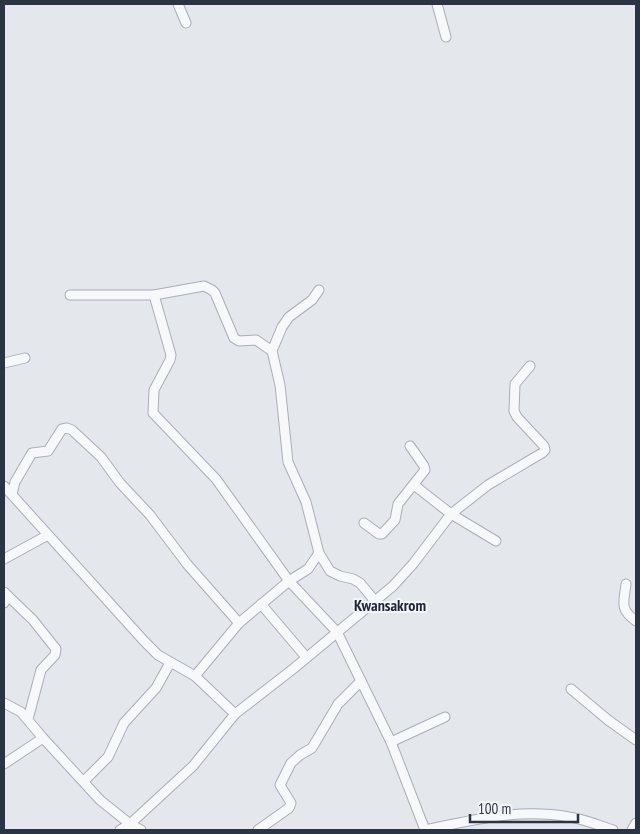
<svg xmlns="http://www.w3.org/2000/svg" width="640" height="834" font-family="'PT Sans Narrow',sans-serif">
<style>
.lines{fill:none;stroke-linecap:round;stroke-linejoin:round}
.minor-casing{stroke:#a9aeb7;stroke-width:11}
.minor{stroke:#f7f8fa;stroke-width:9}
.labels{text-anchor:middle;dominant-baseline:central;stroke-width:4;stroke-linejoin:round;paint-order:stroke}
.quarter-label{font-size:16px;font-weight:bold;fill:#1d2536;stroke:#f4f6f9}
</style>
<rect width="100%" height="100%" fill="#e4e7ec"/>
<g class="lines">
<g class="minor-casing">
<g id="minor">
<path d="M178 4 186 23"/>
<path d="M437 4 446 37"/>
<path d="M319 290 312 300 289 317 282 327 272 351 280 385 288 462 306 502 319 553 330 571 340 576 353 579 360 583 375 601"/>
<path d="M70 295H154L204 286 212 290 215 293 234 338 239 341 256 340 272 351"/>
<path d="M154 295 171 355 170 360 154 390 153 413 216 479 289 581 337 632 391 742 425 830"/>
<path d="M4 363 25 358"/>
<path d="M414 485 451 514 496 541"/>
<path d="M4 486 144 641 158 655 195 676"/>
<path d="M12 494 15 482 32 453 48 451 62 429 67 428 72 430 101 457 120 483 150 515 187 564 239 623"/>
<path d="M364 523 379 534H382L395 520 398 504 425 470 424 466 410 446"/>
<path d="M4 559 48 535"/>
<path d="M626 584C624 602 619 609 636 621"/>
<path d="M4 592 8 596 4 603"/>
<path d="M8 596 33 620 56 649 55 655 41 670 28 719"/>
<path d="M261 604 306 657"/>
<path d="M571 689 608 720 636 740"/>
<path d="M4 703 21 712 43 738 100 800 130 824 193 766 235 714 293 669 393 586 413 564 451 514 488 485 542 453 545 450 544 446 517 417 514 411 515 384 530 366"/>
<path d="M235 714 195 676 239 623 289 581 308 569 319 553"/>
<path d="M391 742 445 717"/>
<path d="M4 764 43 738"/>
<path d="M84 781 108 757 124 723 156 688 170 663"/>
<path d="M120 830 130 824 141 830"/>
<path d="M258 830 289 808 291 803 280 785 291 763 300 755 312 748 338 704 361 681"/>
<path d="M425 830C473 820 519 808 569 817 584 819 598 825 613 830"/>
<path d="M632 830 636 823"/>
</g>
</g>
<use href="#minor" class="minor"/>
</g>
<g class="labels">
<g class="quarter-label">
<text x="390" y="605">Kwansakrom</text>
</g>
</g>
<rect width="640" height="834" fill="none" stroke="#2b3445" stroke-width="10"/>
<path d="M470 814v8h108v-8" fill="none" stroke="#2b3445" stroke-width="2.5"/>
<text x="478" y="814" font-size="15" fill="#2b3445" stroke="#f4f6f9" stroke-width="4" paint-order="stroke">100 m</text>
</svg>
